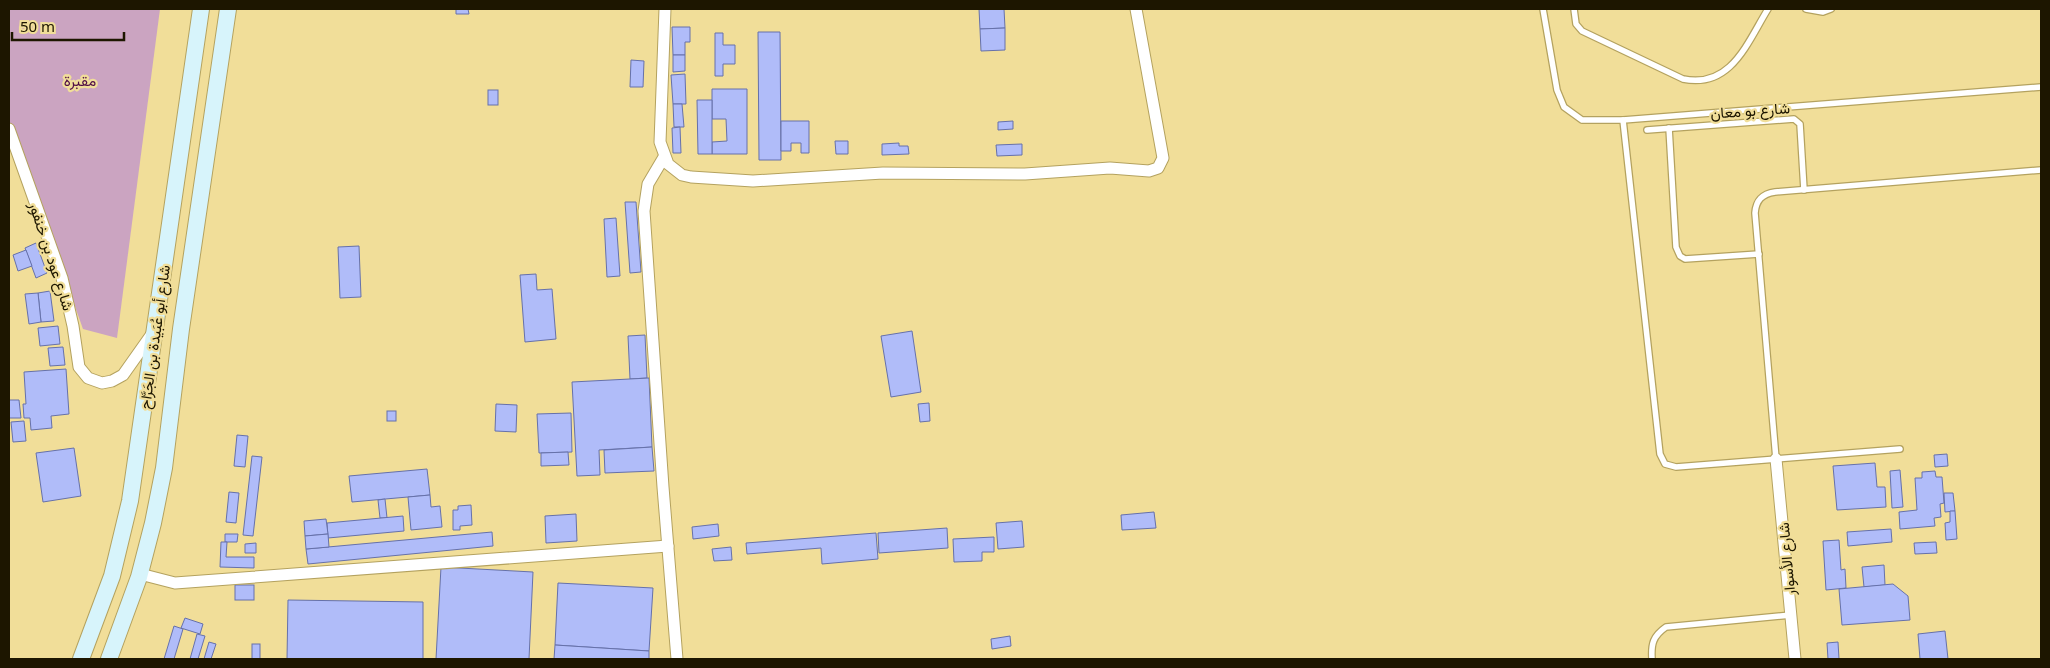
<svg xmlns="http://www.w3.org/2000/svg" width="2050" height="668" font-family="'Noto Sans',Vazirmatn,sans-serif">
<style>
.green{fill:#cba4c1}
.building{fill:#b0bcf9;stroke:#6671aa}
.lines{fill:none;stroke-linecap:round;stroke-linejoin:round}
.service-casing{stroke:#b4a25f;stroke-width:8}
.minor-casing{stroke:#b4a25f;stroke-width:13}
.secondary-casing{stroke:#b4a25f;stroke-width:18}
.service{stroke:#fff;stroke-width:5.5}
.minor{stroke:#fff;stroke-width:11}
.secondary{stroke:#d7f4fb;stroke-width:16}
.labels{text-anchor:middle;dominant-baseline:central;stroke-width:4.5;stroke-linejoin:round;paint-order:stroke}
.park-label{font-size:15px;fill:#500e46;stroke:#f1de99}
.street-label{font-size:15px;fill:#1d1600;stroke:#f1de99}
</style>
<rect width="100%" height="100%" fill="#f1de99"/>
<path class="green" d="M9 9H160L117 338 83 329 9 121Z"/>
<g class="building">
<path d="M456 9H468L469 14H456Z"/>
<path d="M979 9H1004L1005 28 980 29Z"/>
<path d="M672 27H690V42H685V55H673Z"/>
<path d="M1005 28V50L981 51 980 29Z"/>
<path d="M758 32H780L781 160H759Z"/>
<path d="M715 33H723V45H735V64H723V76H715Z"/>
<path d="M673 55H685V71L673 72Z"/>
<path d="M631 60 644 61 643 87H630Z"/>
<path d="M685 74 686 104H673L671 75Z"/>
<path d="M712 89H747V154H712V142L727 141 726 119H712Z"/>
<rect x="488" y="90" width="10" height="15"/>
<path d="M697 100H712V154H698Z"/>
<path d="M673 104H682L684 127H674Z"/>
<path d="M781 121H809V153H801V143H791V151H781Z"/>
<path d="M1013 121V129L998 130V122Z"/>
<path d="M680 127 681 153H673L672 128Z"/>
<path d="M835 141H848V154H836Z"/>
<path d="M899 143V146H908L909 154 882 155V144Z"/>
<path d="M1022 144V155L997 156 996 145Z"/>
<path d="M625 202H636L641 272 630 273Z"/>
<path d="M616 218 620 276 607 277 604 219Z"/>
<path d="M36 243 47 273 36 278 25 248Z"/>
<path d="M359 246 361 297 340 298 338 247Z"/>
<path d="M26 250 32 266 18 271 13 255Z"/>
<path d="M536 274 537 290 552 289 556 339 525 342 520 275Z"/>
<path d="M50 291 54 321 41 322 38 293Z"/>
<path d="M38 293 41 322 29 324 25 294Z"/>
<path d="M58 326 60 344 40 346 38 328Z"/>
<path d="M912 331 921 392 891 397 881 336Z"/>
<path d="M645 335 647 378 630 379 628 336Z"/>
<path d="M63 347 65 365 50 366 48 348Z"/>
<path d="M66 369 69 414 51 416 52 428 31 430 30 418H24L23 404H26L24 372Z"/>
<path d="M649 378 652 447 599 450 600 475 577 476 572 382Z"/>
<path d="M9 400H19L21 418H9Z"/>
<path d="M929 403 930 421 920 422 918 404Z"/>
<path d="M496 404 517 405 516 432 495 431Z"/>
<rect x="387" y="411" width="9" height="10"/>
<path d="M571 413 572 452 539 453 537 414Z"/>
<path d="M24 421 26 441 13 442 11 422Z"/>
<path d="M237 435 248 436 245 467 234 466Z"/>
<path d="M652 447 654 471 605 473 604 450Z"/>
<path d="M74 448 81 496 43 502 36 453Z"/>
<path d="M568 452 569 465 541 466V453Z"/>
<path d="M1947 454 1948 466 1935 467 1934 455Z"/>
<path d="M252 456 262 457 253 536 243 535Z"/>
<path d="M1875 463 1877 487H1885L1886 507 1837 510 1833 466Z"/>
<path d="M427 469 430 495 352 502 349 476Z"/>
<path d="M1900 470 1903 507 1892 508 1890 471Z"/>
<path d="M1935 471 1936 477H1942L1944 503 1940 504 1941 517 1934 518 1935 526 1900 529 1899 512 1917 510 1915 478H1922V472Z"/>
<path d="M229 492 239 493 236 523 226 522Z"/>
<path d="M1944 493H1953L1955 511 1945 512Z"/>
<path d="M430 495 431 507 440 506 442 527 411 530 408 497Z"/>
<path d="M385 499 387 518H380L378 500Z"/>
<path d="M471 505 472 525 460 526V530H453V510H458V506Z"/>
<path d="M1950 511H1955L1957 539 1946 540 1945 523 1950 522Z"/>
<path d="M1154 512 1156 528 1122 530 1121 515Z"/>
<path d="M576 514 577 541 546 543 545 516Z"/>
<path d="M403 516 404 531 328 538 327 523Z"/>
<path d="M326 519 328 534 305 536 304 521Z"/>
<path d="M1022 521 1024 547 998 549 996 523Z"/>
<path d="M718 524 719 536 693 539 692 527Z"/>
<path d="M947 528 948 548 879 553 878 533Z"/>
<path d="M1891 529 1892 542 1848 546 1847 532Z"/>
<path d="M492 532 493 546 308 564 306 549Z"/>
<path d="M876 533 878 559 822 564 821 548 747 554 746 543Z"/>
<path d="M225 534H238L237 542H225Z"/>
<path d="M328 534 329 547 306 549 305 536Z"/>
<path d="M994 537V552H982V561L954 562 953 539Z"/>
<path d="M1839 540 1841 570 1845 569 1846 588 1826 590 1823 541Z"/>
<path d="M221 542H227L226 557H254V568L220 567Z"/>
<path d="M1936 542 1937 553 1915 554 1914 543Z"/>
<path d="M256 543V553H245V544Z"/>
<path d="M731 547 732 560 714 561 712 549Z"/>
<path d="M1884 565 1885 585 1864 587 1862 567Z"/>
<path d="M441 567 533 572 529 659H436Z"/>
<path d="M558 583 653 588 649 651 555 645Z"/>
<path d="M1893 584 1908 596 1910 620 1842 625 1839 589Z"/>
<rect x="235" y="585" width="19" height="15"/>
<path d="M288 600 423 602V659H287Z"/>
<path d="M185 618 203 624 200 634 181 628Z"/>
<path d="M174 626 183 629 174 659H164Z"/>
<path d="M1945 631 1948 659H1920L1918 634Z"/>
<path d="M197 634 205 636 198 659H190Z"/>
<path d="M1010 636 1011 646 992 649 991 639Z"/>
<path d="M209 642 216 644 211 659H204Z"/>
<path d="M1838 642 1839 659H1828L1827 643Z"/>
<rect x="252" y="644" width="8" height="15"/>
<path d="M555 645 649 651V659H554Z"/>
</g>
<g class="lines">
<g class="service-casing">
<g id="service">
<path d="M1543 9 1557 90 1564 107 1582 120H1623L2041 87"/>
<path d="M1574 9 1576 24 1582 31 1683 79C1731 89 1747 43 1768 9"/>
<path d="M1806 9 1823 12 1831 9"/>
<path d="M1623 120 1660 454 1665 464 1676 467 1900 449"/>
<path d="M1669 128 1676 247 1680 256 1685 259 1759 254"/>
<path d="M1647 130 1794 119 1800 124 1804 190"/>
<path d="M1776 459 1755 213C1756 200 1762 194 1775 192L2041 170"/>
<path d="M1652 659C1651 644 1653 636 1666 627L1791 615"/>
</g>
</g>
<g class="minor-casing">
<g id="minor">
<path d="M665 9 660 142 668 164 682 175 691 177 753 181 883 173 1025 174 1110 168 1149 171 1158 168 1163 158 1136 9"/>
<path d="M9 129 62 278 73 326 79 367 88 378 102 383 112 381 123 375 152 334"/>
<path d="M664 157 648 184 644 211 663 487 677 659"/>
<path d="M1776 459 1795 659"/>
<path d="M140 574 175 583 668 546"/>
</g>
</g>
<g class="secondary-casing">
<g id="secondary">
<path d="M81 659 112 576 130 501 201 9"/>
<path d="M109 659 139 577 153 523 164 468 181 329 228 9"/>
</g>
</g>
<use href="#service" class="service"/>
<use href="#minor" class="minor"/>
<use href="#secondary" class="secondary"/>
</g>
<g class="labels">
<g class="park-label">
<text x="80" y="80">مقبرة</text>
</g>
<g class="street-label">
<text transform="translate(1750 110) rotate(-4)">شارع بو معان</text>
<text transform="translate(52 256) rotate(72)">شارع عود بن خنفور</text>
<text transform="translate(154 337) rotate(-82)">شارع أبو عُبَيدة بن الجَرَّاح</text>
<text transform="translate(1786 559) rotate(-95)">شارع الأسوار</text>
</g>
</g>
<rect width="2050" height="668" fill="none" stroke="#1d1600" stroke-width="20"/>
<path d="M12 32v8h112v-8" fill="none" stroke="#1d1600" stroke-width="2.5"/>
<text x="20" y="32" font-size="15" fill="#1d1600" stroke="#f1de99" stroke-width="4" paint-order="stroke">50 m</text>
</svg>
